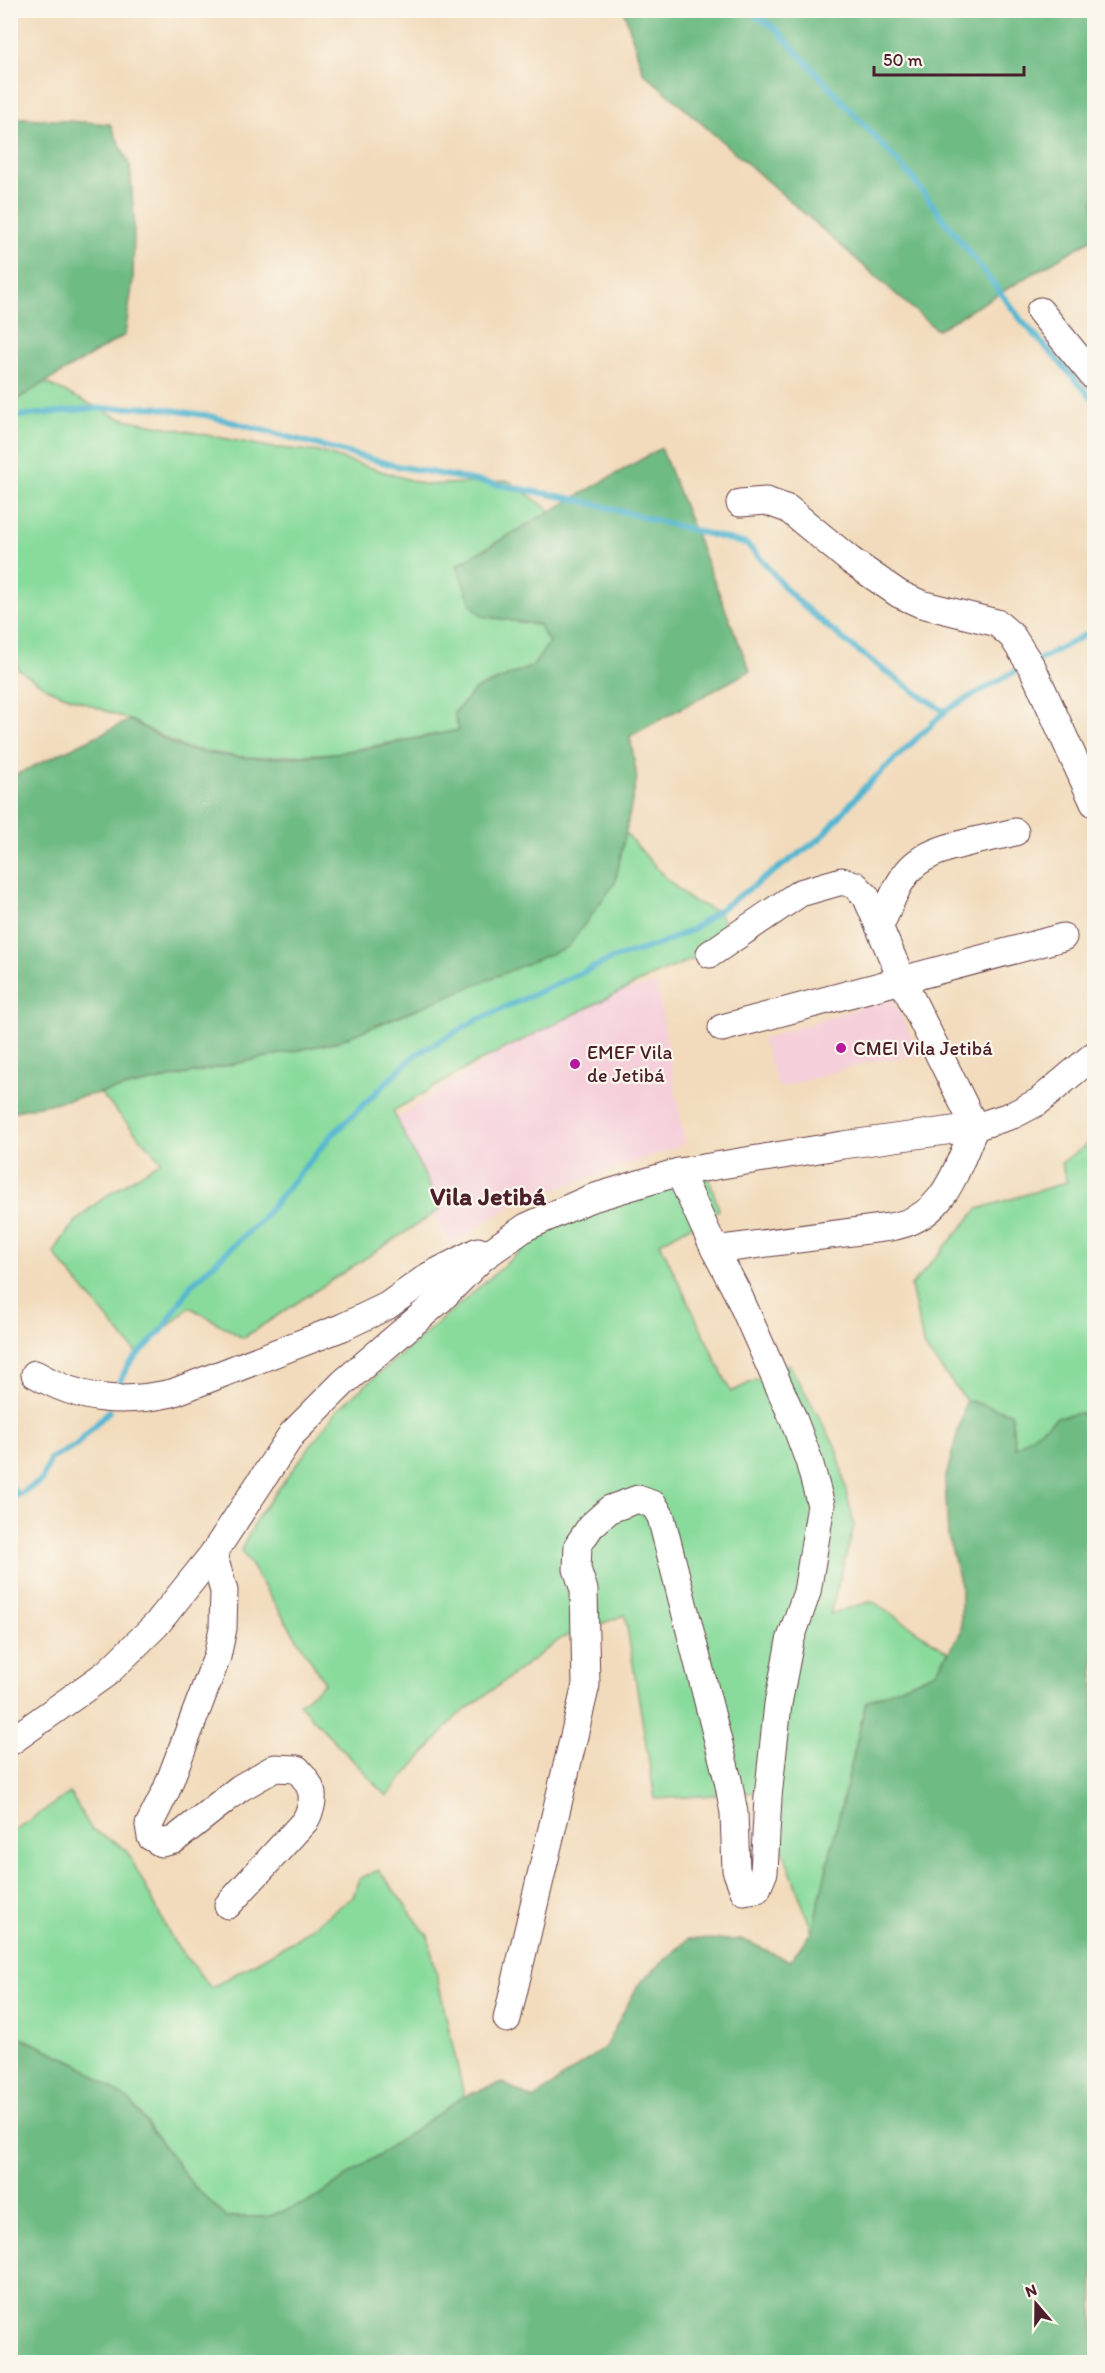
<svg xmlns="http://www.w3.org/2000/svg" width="1105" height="2373" font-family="Itim,sans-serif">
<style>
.built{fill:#f5cfda}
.green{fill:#89db9c;stroke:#6a7d64;stroke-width:1.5}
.forest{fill:#6ebb84;stroke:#5c6d58;stroke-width:1.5}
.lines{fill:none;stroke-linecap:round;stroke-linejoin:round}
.stream{stroke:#52b6d0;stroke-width:6}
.minor-casing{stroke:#633b41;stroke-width:29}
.minor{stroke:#fff;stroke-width:27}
.poi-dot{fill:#b5179e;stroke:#fbf7ec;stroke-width:2}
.labels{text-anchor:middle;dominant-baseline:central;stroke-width:4.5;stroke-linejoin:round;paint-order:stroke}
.poi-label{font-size:20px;fill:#4a1f2b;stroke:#fbf7ec;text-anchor:start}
.district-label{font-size:26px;font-weight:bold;fill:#4a1f2b;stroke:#fbf7ec}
</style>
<rect width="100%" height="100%" fill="#fbf7ec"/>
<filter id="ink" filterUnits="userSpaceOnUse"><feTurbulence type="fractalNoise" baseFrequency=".0167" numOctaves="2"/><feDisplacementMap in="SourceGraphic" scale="12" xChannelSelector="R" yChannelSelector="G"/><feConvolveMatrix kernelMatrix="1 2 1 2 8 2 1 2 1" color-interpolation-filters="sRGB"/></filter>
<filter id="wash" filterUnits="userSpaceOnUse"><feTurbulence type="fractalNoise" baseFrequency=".008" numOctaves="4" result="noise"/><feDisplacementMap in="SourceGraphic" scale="24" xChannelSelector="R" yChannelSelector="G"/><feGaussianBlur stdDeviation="1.35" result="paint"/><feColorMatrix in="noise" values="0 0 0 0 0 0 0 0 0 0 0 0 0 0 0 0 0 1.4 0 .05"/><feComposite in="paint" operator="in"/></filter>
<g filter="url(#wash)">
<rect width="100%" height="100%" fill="#f2dbbc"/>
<g class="built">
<path d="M657 984 685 1144 512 1205 451 1245 379 1130 579 999Z"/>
<path d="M891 998 922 1056 873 1061 779 1088 762 1039Z"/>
</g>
<g class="green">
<path d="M44 382 119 418 269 447 320 452 426 485 509 481 551 511 458 564 482 616 539 625 549 643 533 666 476 689 459 730 337 753 247 758 185 748 130 720 48 689 18 669 11 648 10 403Z"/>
<path d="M625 832 662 874 690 900 719 912 726 928 703 955 656 974 474 1064 393 1111 441 1209 243 1338 190 1307 137 1354 54 1254C75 1208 121 1188 161 1161L100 1093 336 1042 615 883Z"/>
<path d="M1094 1140V1429L1081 1413 1058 1417 1015 1449 1011 1413 966 1400 924 1347 911 1286 978 1209 1067 1182 1061 1163Z"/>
<path d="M705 1165 719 1210 660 1243 731 1392 789 1364 837 1449 854 1526 830 1614 872 1601 948 1652 936 1672 866 1702 812 1931 762 1792 655 1799 625 1615 562 1638 456 1717 387 1796 299 1704 325 1683 241 1550 259 1515 338 1409 544 1231Z"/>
<path d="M70 1793 91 1829 126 1849 174 1942 211 1988 293 1941 353 1897 359 1879 379 1870 428 1936 464 2096 311 2201 267 2217H226L192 2184 130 2101 78 2064 11 2033 10 1833Z"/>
</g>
<g class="forest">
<path d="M624 11H1094V238L937 330 643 72Z"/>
<path d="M10 117 110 124 130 166 134 219 133 280 125 335 11 403Z"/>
<path d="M661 448 750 671 630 736 637 778 615 883 568 947 336 1042 11 1112V777L130 720C148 729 168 744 187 749 276 771 371 748 459 730L454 713 476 689 533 666 549 643 539 625 482 616 471 604 457 565Z"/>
<path d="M966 1400 1011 1413 1015 1448 1058 1417 1081 1413 1094 1429V2362H11V2033L78 2064 130 2101 192 2184 226 2217H267L311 2201 464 2096 503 2083 533 2099 605 2047 638 1985 688 1939 744 1940 790 1961 812 1931 866 1702 936 1672 961 1632V1585L948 1536 945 1481Z"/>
</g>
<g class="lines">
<g class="stream">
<path d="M747 10 775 28 909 174 1022 321 1094 400"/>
<path d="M10 417 87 409 153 407 209 416 397 466 579 500 746 544C765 560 777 581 795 598 839 639 895 679 945 712"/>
<path d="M1035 662 1094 630"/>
<path d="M117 1386 129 1364 163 1329 191 1285 261 1220 329 1138 415 1055 475 1021 612 959 660 944 691 930 821 838 864 788 948 709 1023 667"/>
<path d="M10 1484 17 1495"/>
<path d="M10 1500 42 1480 50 1459 75 1446 109 1411"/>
</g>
</g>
</g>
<g filter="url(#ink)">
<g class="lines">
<g class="minor-casing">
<g id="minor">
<path d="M1040 311 1094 377"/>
<path d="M740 503 766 501 788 509 850 560 899 594 921 604 997 623 1012 636 1033 669 1094 803"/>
<path d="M880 926C889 907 896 884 911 868 933 845 985 840 1015 832"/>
<path d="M722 1028 1063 937"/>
<path d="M679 1172 715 1250 890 1227C945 1219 955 1171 975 1127L902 980 866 896 855 885 842 881 800 893 710 954"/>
<path d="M35 1374C81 1401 121 1404 172 1393L343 1327 387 1306 429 1276 478 1251"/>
<path d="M213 1554 224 1591 223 1628 217 1657 166 1791 149 1825 151 1837 161 1843 174 1840 240 1788 275 1768 297 1769C314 1787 317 1799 305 1821L228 1905"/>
<path d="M10 1742 107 1673 156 1625 213 1554 292 1434 344 1382 441 1299 482 1258 526 1227 589 1199 679 1172 843 1145 975 1127 1013 1115 1038 1102 1094 1055"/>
<path d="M507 2019 586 1685 584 1590 577 1569 578 1545 591 1526 610 1509 638 1499 654 1505 661 1517 728 1780 734 1813 736 1870 744 1891 757 1889 764 1872 768 1797 778 1704 790 1641 807 1592 821 1505 809 1461 793 1418 737 1292 715 1250"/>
</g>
</g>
<use href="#minor" class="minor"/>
</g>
</g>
<g class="poi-dot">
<circle cx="841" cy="1048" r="6"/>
<circle cx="575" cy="1064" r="6"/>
</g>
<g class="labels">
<g class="poi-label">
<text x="853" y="1048">CMEI Vila Jetibá</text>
<text x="587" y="1052">EMEF Vila<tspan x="587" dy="23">de Jetibá</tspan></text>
</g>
<g class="district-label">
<text x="488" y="1196">Vila Jetibá</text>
</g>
</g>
<rect width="1105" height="2373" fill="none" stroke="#fbf7ec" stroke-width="36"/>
<g transform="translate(1036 2304) rotate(340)" stroke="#fbf7ec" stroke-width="4.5" paint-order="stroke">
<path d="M0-4.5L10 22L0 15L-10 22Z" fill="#4a1f2b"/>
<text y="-9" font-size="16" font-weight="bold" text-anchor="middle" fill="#4a1f2b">N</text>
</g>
<path d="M874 66v9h150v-9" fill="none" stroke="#4a1f2b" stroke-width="3"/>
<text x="883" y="66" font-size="18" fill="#4a1f2b" stroke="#fbf7ec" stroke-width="4.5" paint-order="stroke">50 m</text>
</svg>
